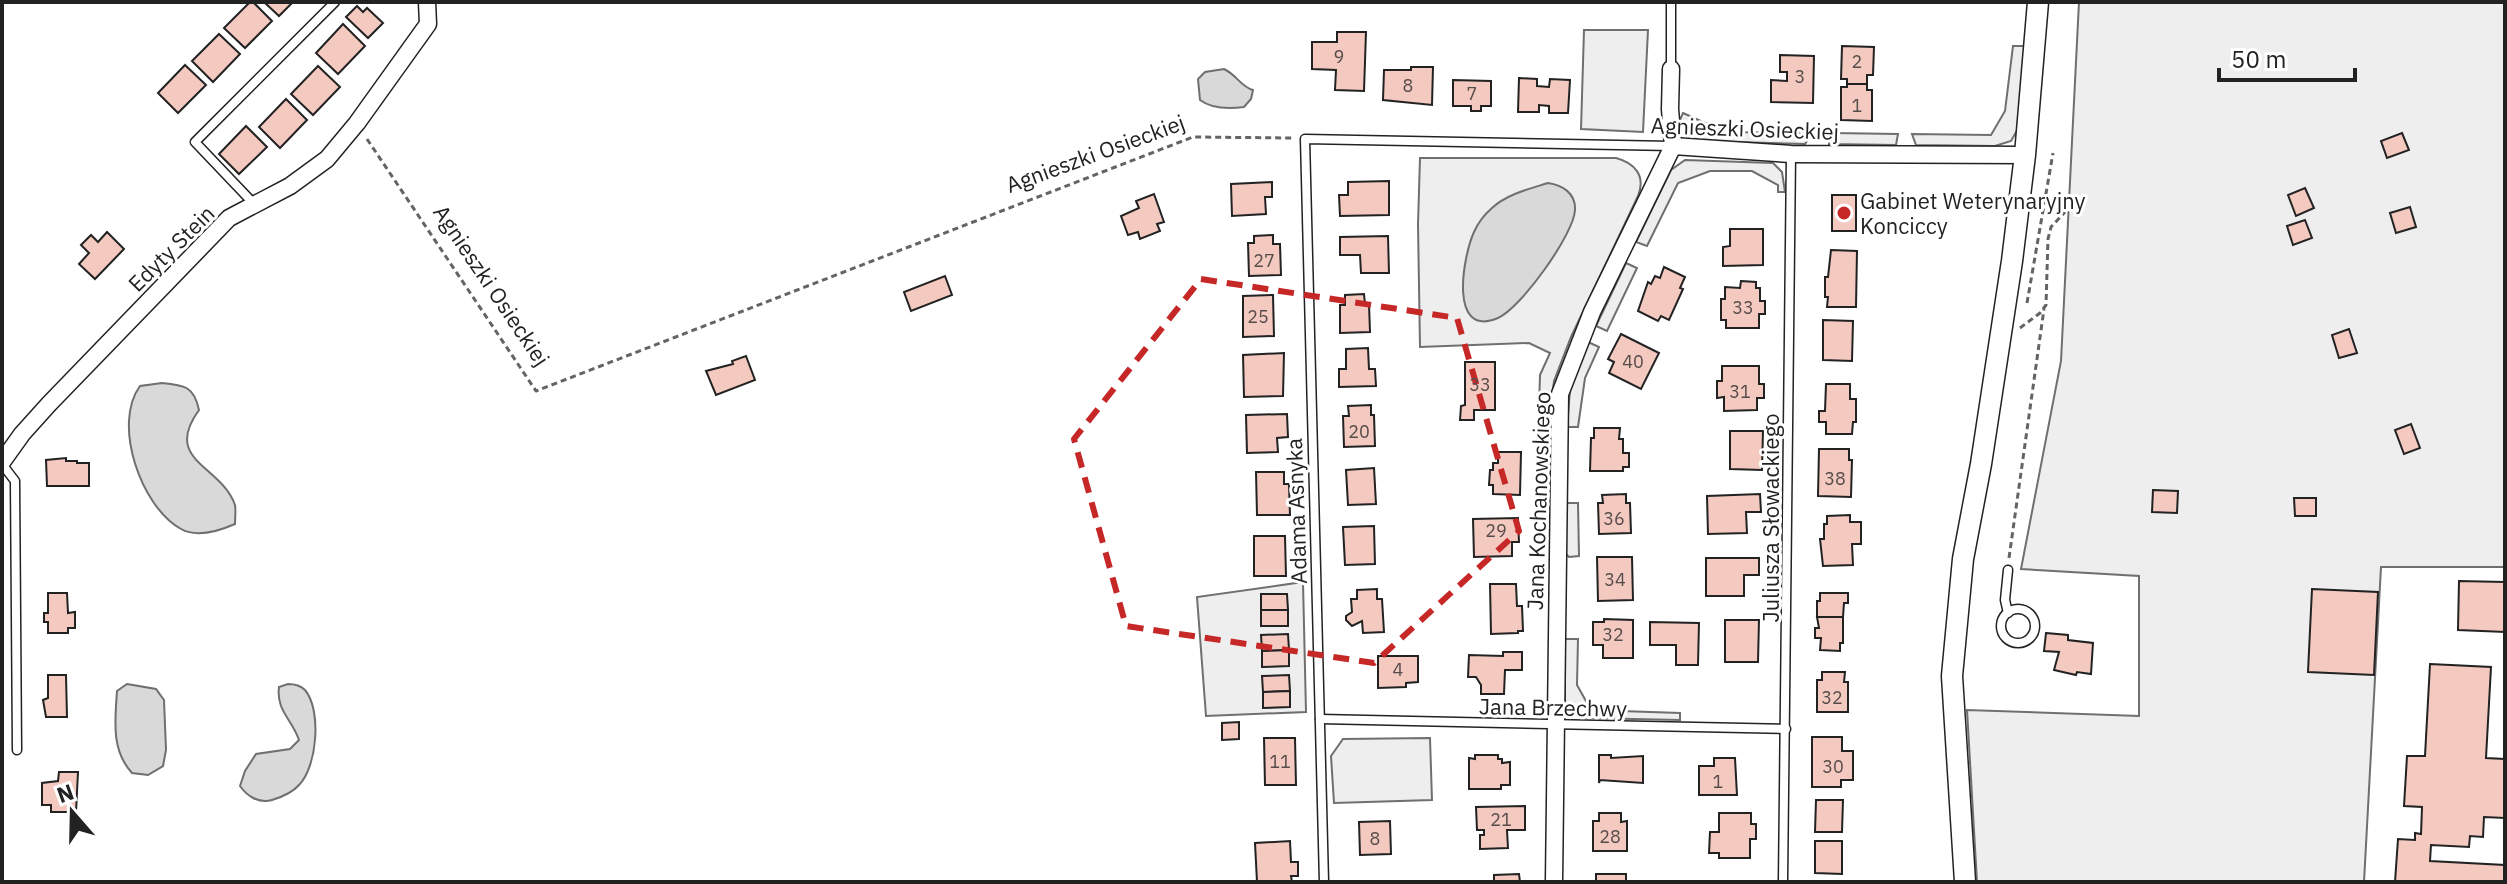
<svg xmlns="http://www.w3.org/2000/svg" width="2507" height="884" font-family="'IBM Plex Sans',sans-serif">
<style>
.green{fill:#eee;stroke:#6f6f6f;stroke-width:2}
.water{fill:#d9d9d9;stroke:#6f6f6f;stroke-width:2}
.building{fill:#f3c9c0;stroke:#222;stroke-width:2}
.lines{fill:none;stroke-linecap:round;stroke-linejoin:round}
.service-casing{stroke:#222;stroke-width:11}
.minor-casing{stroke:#222;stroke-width:19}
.tertiary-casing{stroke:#222;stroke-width:23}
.path{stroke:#646464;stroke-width:3;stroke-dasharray:6 4;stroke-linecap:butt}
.service{stroke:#fff;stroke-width:8}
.minor{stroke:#fff;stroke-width:16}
.tertiary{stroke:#fff;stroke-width:20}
.marked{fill:none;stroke:#c62828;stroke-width:6;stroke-dasharray:16 10;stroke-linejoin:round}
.poi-dot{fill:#c62828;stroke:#fff;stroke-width:3}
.labels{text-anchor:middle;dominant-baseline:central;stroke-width:6;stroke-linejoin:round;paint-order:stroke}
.number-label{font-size:18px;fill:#564c4a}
.street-label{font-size:22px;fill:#222;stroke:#fff}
.poi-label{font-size:22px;fill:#222;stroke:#fff;text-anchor:start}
</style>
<rect width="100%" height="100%" fill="#fff"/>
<g class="green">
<path d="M2079 2H2505V567H2381L2364 882H1977L1967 710 2139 716V576L2021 569 2061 361Z"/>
<path d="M1584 30H1648L1643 132 1581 129Z"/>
<path d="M2013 46H2026L2019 127 2011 141 1995 146 1916 145 1912 134 1991 135 2005 111Z"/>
<path d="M1683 113 1725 132 1808 133 1809 138 1805 144 1695 141C1681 138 1676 125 1683 113Z"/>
<path d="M1829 133H1832L1898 134 1896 145 1829 144Z"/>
<path d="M1420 158H1616C1635 163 1646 176 1638 196L1571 337 1554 381 1549 416V450L1538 451V442L1540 375 1550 353 1529 343 1420 347 1418 224Z"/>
<path d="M1685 160 1773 163 1782 172 1785 192H1778V185L1752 171H1710L1678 183 1647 246 1636 242 1671 170Z"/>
<path d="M1626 263 1637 268 1607 331 1596 326Z"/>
<path d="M1588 342 1599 347 1585 378 1578 427H1567L1570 390Z"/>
<path d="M1566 503H1578L1579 556 1569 557 1566 554Z"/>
<path d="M1303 582 1306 712 1206 716 1197 597Z"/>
<path d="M1565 639H1578L1577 685 1591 710 1680 713V720L1586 718 1573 713 1565 703Z"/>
<path d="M1430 738 1432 800 1334 803 1331 756 1343 739Z"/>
</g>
<g class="water">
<path d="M1224 69C1237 75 1241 87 1253 90L1251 99 1244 107C1229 109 1212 109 1200 100L1198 79 1205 72Z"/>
<path d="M1548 183C1562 185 1576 193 1575 210 1574 234 1521 308 1498 318 1448 339 1463 256 1474 232 1478 223 1485 214 1492 208 1507 194 1529 189 1548 183Z"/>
<path d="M162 383C184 385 194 386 199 410 162 461 221 465 235 505 236 510 235 519 235 524 219 531 197 538 181 529 141 507 112 424 140 386Z"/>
<path d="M127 684 156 689 164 700 166 750 163 766 148 775 132 773C111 750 115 721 117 691Z"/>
<path d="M288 684C294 684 300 685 305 690 322 710 317 767 299 785 292 793 282 797 272 800 259 804 247 796 240 786L245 771 256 754 290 749 299 740C292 719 276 711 279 687Z"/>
</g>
<g class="building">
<path d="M250 2H253L272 21 245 48 224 28Z"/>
<path d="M264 2H293L279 16Z"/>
<path d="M357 6 363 12 367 8 383 23 368 38 346 17Z"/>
<path d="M343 24 365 46 338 74 316 53Z"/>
<path d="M1337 32H1366L1364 91 1335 90 1336 70 1312 69V42H1337Z"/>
<path d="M219 34 240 54 213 82 192 61Z"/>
<path d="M1842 46 1874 47 1873 75H1867V84H1847V79H1841Z"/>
<path d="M1780 55 1814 56 1813 103 1771 102V80L1787 81V72H1780Z"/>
<path d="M185 65 206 85 178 113 158 93Z"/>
<path d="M318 66 340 87 313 115 291 94Z"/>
<path d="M1411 67H1433L1432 105 1383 100 1384 70H1411Z"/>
<path d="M1519 78 1537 79V86L1549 87 1550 79 1570 80 1568 113H1549V106L1539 105V112H1518Z"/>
<path d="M1453 80 1491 81V106H1481V111H1471V106H1453Z"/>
<path d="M1847 84H1867V90H1872V121L1841 120V87H1847Z"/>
<path d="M286 99 307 120 280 148 259 127Z"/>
<path d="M246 126 267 147 239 174 219 154Z"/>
<path d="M2402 133 2409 150 2387 158 2381 141Z"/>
<path d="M1389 181V215L1340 216 1339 195H1348V182Z"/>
<path d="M1272 182V197H1265L1266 214 1232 216 1231 184Z"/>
<path d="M2305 188 2314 208 2296 216 2288 195Z"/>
<path d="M1154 194 1164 222 1157 224 1160 231 1140 239 1138 232 1128 235 1121 216 1139 208 1136 201Z"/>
<rect x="1832" y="195" width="24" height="36"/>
<path d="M2410 207 2416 227 2396 233 2390 213Z"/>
<path d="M2305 220 2312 238 2293 245 2287 226Z"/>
<path d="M1730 229H1763V265L1723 266V247L1730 246Z"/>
<path d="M107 232 124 249 95 279 79 264 89 253 81 245 91 235 98 242Z"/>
<path d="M1273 235V244H1280L1281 275 1249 276 1248 243H1254V236Z"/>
<path d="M1388 236 1389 273H1361L1360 255H1340V237Z"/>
<path d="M1831 250 1857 251 1856 307H1827L1828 297H1825V277H1828Z"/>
<path d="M1664 267 1685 277 1680 288 1683 289 1669 320 1661 316 1658 321 1638 311 1648 282 1651 284 1655 276 1660 278Z"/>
<path d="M945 276 952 295 911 311 904 292Z"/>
<path d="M1741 281 1756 282V288H1760V301H1765V314H1759V328H1726V320H1721V299H1725V287L1740 288Z"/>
<path d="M1364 294 1365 304H1369L1370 332 1340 333V305H1345V295Z"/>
<path d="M1273 295 1274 336 1243 337V296Z"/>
<path d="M1823 320 1853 321 1852 361 1823 360Z"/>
<path d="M2349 329 2357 353 2339 358 2332 335Z"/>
<path d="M1621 334 1659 353 1641 389 1609 373 1614 362 1608 359Z"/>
<path d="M1368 348 1369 369H1375L1376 386 1339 387V369H1346V349Z"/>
<path d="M1284 353 1283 396 1244 397 1243 355Z"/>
<path d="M746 356 755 380 716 395 706 371 733 364 732 361Z"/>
<path d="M1465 362H1495V410H1474V420H1460L1461 406 1465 405Z"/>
<path d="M1722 366H1759V384H1764V398H1757V410L1724 411V397L1717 398V381H1722Z"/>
<path d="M1826 384H1850V399H1856V422H1853L1852 434H1826V422H1819V411H1825Z"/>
<path d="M1371 405V415H1374L1375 446 1344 447 1343 416H1349L1348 406Z"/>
<path d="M1287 414 1288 437 1277 438 1278 452 1247 453 1246 415Z"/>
<path d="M2411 424 2420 448 2404 454 2395 430Z"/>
<path d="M1594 428H1620L1619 439H1623V453H1629V467H1623V471H1590L1591 438H1594Z"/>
<path d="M1730 431H1763L1762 470 1730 469Z"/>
<path d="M1819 449H1849V460H1852L1851 497 1818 496Z"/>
<path d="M1498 452H1521L1520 495 1493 494V485H1489L1490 470H1493V463H1498Z"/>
<path d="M66 458V461H77V463H89V486H47L46 460Z"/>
<path d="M1374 468 1376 504 1348 505 1346 470Z"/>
<path d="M1256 472H1284V484H1289L1290 515H1257Z"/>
<path d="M2153 490 2178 491 2177 513 2152 512Z"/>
<path d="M1626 494V503H1630L1631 533 1599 534 1598 503H1603L1602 495Z"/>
<path d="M1760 494 1761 512H1746L1747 533 1708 534 1707 496Z"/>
<path d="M2294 498H2316V516H2295Z"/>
<path d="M1850 515V522H1861V544H1852L1853 565 1823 566 1820 539H1824V524H1827V516Z"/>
<path d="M1518 518 1519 542H1512V556L1474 557 1473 519Z"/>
<path d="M1374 526 1375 564 1345 565 1343 527Z"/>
<path d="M1254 536H1285L1286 576H1254Z"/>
<path d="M1597 557H1632L1633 600 1598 601Z"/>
<path d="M1706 558H1759V575H1744V596H1706Z"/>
<path d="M2459 581 2505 582V632L2458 630Z"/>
<path d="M1490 584H1516L1517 606H1522L1523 631H1518V633L1491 634Z"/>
<path d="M1377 589V599H1382L1384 632 1363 633 1362 621 1352 626 1346 620V616L1352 612 1351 599H1357V590Z"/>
<path d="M2312 589 2378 592 2374 675 2308 672Z"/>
<path d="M48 593H67L68 613 75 612V628H68V633H48V622H44V613H48Z"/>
<path d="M1820 593H1848V603H1844L1843 617H1817V601H1820Z"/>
<path d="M1261 594H1287L1288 610H1261Z"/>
<rect x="1261" y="610" width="27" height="16"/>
<path d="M1817 617H1843V643H1840V651L1820 650 1821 638H1815V628H1819Z"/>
<path d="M1604 619 1633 620V658H1603V645H1593V622H1604Z"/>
<path d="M1725 620H1759L1758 662H1725Z"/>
<path d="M1650 622 1699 623 1698 665H1676V645H1650Z"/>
<path d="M2046 633 2068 635V640L2093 643 2091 674 2077 672 2076 675 2054 670 2059 652 2044 651Z"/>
<path d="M1288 634 1289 650 1262 651 1261 635Z"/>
<path d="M1289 650V666L1262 667V651Z"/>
<path d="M1503 652H1522V670H1505L1504 694H1481V685L1476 677H1468L1469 655 1503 656Z"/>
<path d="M1378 656H1418V682L1406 683V687L1378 688Z"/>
<path d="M2430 664 2491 667 2486 758 2505 759V818L2484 817 2483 837 2470 836 2469 847 2431 845 2430 861 2505 865V882H2395L2398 839 2415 840V833L2421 834 2422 807 2404 806 2407 756H2425Z"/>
<path d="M1822 672H1845L1844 682H1848V712H1817V680H1822Z"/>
<path d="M48 675H66L67 717H46L43 700 48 698Z"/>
<path d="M1289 675 1290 691 1263 692 1262 676Z"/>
<path d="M1290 691V707L1263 708V692Z"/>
<path d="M1239 722V739L1222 740V723Z"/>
<path d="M1812 737H1842V751H1853V780H1841V787H1812Z"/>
<path d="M1264 738H1295L1296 785H1265Z"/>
<path d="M1475 755H1498V759H1502V763L1510 762V785H1501V789H1469V758L1475 759Z"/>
<path d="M1599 755H1611V758L1643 756V783L1600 780 1599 783Z"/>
<path d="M1714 758H1735L1737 795H1699V766H1714Z"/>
<path d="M59 772H78L76 812H51V805H42V783L58 781Z"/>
<path d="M1816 800H1843L1842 832H1815Z"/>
<path d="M1525 806V830H1507L1508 848 1480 849V835H1484V830H1477L1476 807Z"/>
<path d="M1599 813H1621V822L1627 821V851H1593V821H1599Z"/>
<path d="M1719 813H1751V824H1756V839H1750V858H1719V853H1709L1710 832H1719Z"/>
<path d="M1390 821 1391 854 1360 855 1359 822Z"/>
<path d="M1290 841 1291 862H1298V876H1291L1292 882H1257L1255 843Z"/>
<path d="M1815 841H1842V874L1815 873Z"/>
<path d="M1519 874 1520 882H1494V875Z"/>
<rect x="1596" y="874" width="30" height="8"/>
</g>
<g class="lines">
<g class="service-casing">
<g id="service">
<path d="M1671 2V69"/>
<path d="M255 205 195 142 335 2"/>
<path d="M2 464 15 481 17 750"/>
<path d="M2008 570 2005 600 2008 613"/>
<circle cx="2018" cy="626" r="17"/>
<path d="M1320 719 1786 729"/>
<path d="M1324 882 1305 139 1672 146"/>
<path d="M1783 882 1791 154"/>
</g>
</g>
<g class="minor-casing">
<g id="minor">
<path d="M1673 146 1791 154 2025 155"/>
<path d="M2 462 22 434 49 404 229 218 290 186 327 159 357 123 428 24 427 2"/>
<path d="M1554 882 1560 394 1592 312 1673 146 1670 109 1671 69"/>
</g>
</g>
<g class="tertiary-casing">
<path id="tertiary" d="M1965 882 1952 676 1963 559 1981 464 2012 261 2025 155 2038 2"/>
</g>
<g class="path">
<path d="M367 139 536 391 1193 137 1293 138"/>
<path d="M2027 303 2053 153"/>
<path d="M2020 328 2040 313 2046 305 2048 239 2051 227 2065 212"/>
<path d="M2009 558 2044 309"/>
</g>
<use href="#service" class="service"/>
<use href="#minor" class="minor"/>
<use href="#tertiary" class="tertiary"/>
</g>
<path class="marked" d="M1201 279 1457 318 1519 531 1374 663 1126 626 1074 439Z"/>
<circle class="poi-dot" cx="1844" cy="213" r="8"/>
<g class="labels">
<g class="number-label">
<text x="1339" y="56">9</text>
<text x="1857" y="61">2</text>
<text x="1800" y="76">3</text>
<text x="1408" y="85">8</text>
<text x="1472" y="93">7</text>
<text x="1857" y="105">1</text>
<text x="1264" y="260">27</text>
<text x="1743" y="307">33</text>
<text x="1258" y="316">25</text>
<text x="1633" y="361">40</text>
<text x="1480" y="384">33</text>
<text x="1740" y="391">31</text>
<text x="1359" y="431">20</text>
<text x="1835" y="478">38</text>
<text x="1614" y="518">36</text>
<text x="1496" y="530">29</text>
<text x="1615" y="579">34</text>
<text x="1613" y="634">32</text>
<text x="1398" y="669">4</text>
<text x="1832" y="697">32</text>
<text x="1280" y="761">11</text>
<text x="1833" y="766">30</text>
<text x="1718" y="781">1</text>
<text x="1501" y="819">21</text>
<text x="1610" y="836">28</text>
<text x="1375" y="838">8</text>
</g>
<g class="street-label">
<text transform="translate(1745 128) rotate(2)">Agnieszki Osieckiej</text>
<text transform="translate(1095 153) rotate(-20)">Agnieszki Osieckiej</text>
<text transform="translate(171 248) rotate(-45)">Edyty Stein</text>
<text transform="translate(492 285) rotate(56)">Agnieszki Osieckiej</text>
<text transform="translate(1538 501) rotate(-88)">Jana Kochanowskiego</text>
<text transform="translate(1296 511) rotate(-92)">Adama Asnyka</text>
<text transform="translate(1770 518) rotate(-90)">Juliusza Słowackiego</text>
<text transform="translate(1553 707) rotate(1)">Jana Brzechwy</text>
</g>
<g class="poi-label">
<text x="1860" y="200">Gabinet Weterynaryjny<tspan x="1860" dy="25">Konciccy</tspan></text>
</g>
</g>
<rect width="2507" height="884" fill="none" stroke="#222222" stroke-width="8"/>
<g transform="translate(72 812) rotate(340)" stroke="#ffffff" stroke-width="6" paint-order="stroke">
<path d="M0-6L14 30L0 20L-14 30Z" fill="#222222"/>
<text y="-12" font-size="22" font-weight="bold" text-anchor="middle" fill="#222222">N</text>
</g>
<path d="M2219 68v12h136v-12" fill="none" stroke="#222222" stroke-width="4"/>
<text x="2231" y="68" font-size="24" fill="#222222" stroke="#ffffff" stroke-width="6" paint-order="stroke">50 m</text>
</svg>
